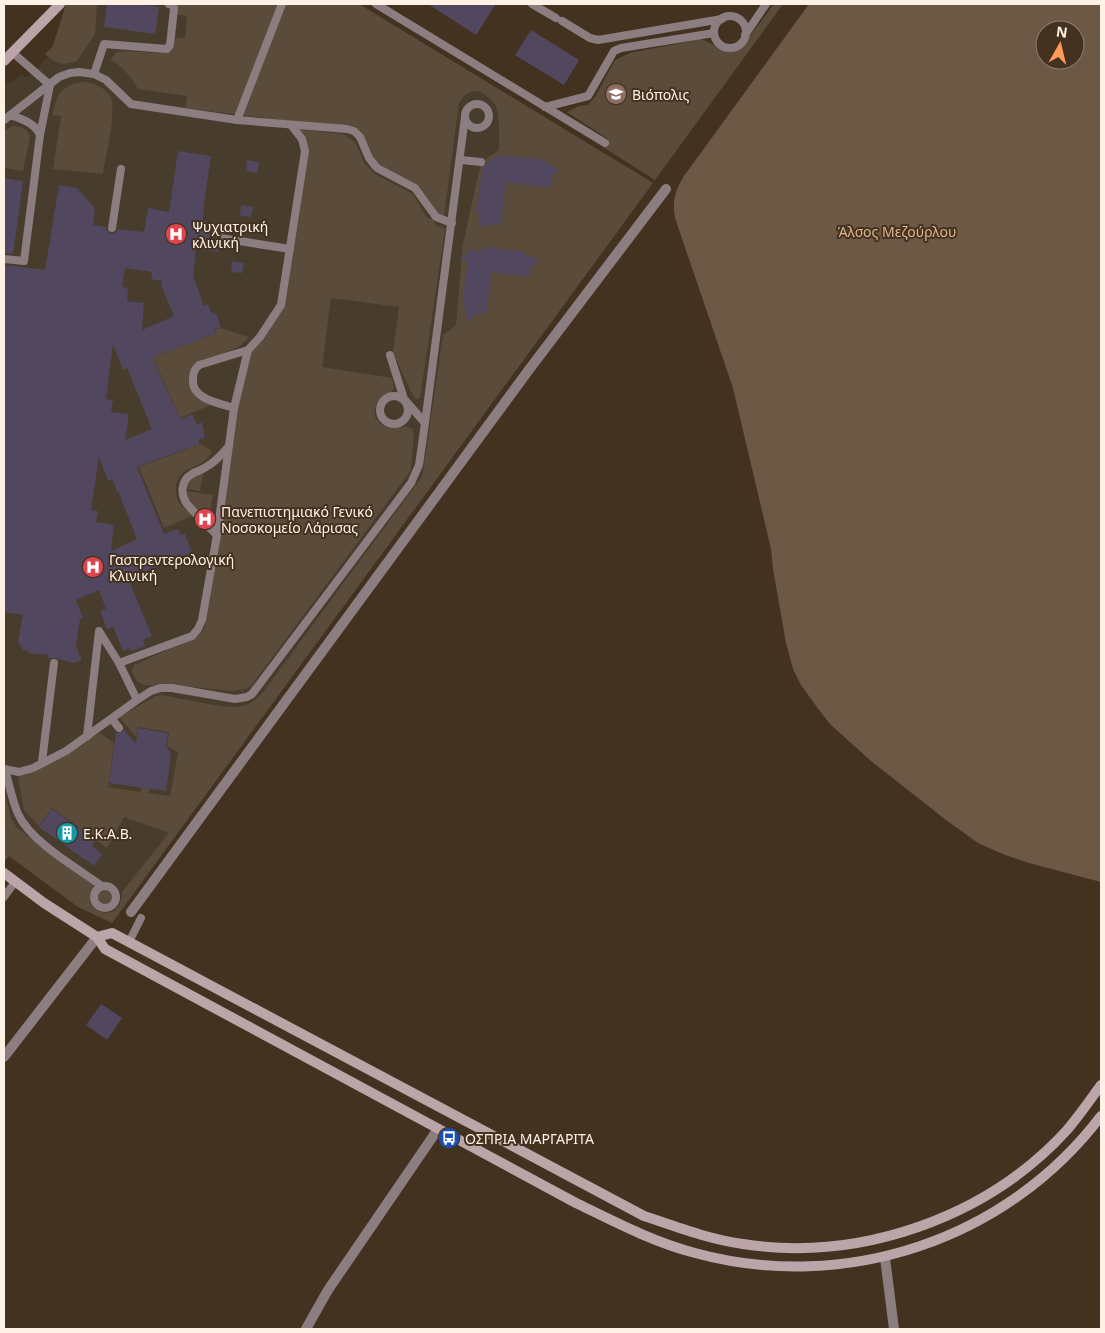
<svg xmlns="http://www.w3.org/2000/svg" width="1105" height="1333" font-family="'Noto Sans',sans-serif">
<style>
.medical{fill:#483c2c}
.green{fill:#5b4b3b}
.forest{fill:#6c5844;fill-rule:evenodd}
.building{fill:#51475f;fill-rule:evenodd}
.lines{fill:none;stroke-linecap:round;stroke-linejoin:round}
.lane{stroke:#8b7d80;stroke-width:8}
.street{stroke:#8b7d80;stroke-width:10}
.secondary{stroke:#bba5a9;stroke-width:10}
.labels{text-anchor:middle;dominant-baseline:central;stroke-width:4;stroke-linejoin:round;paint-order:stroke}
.poi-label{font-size:14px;fill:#fef2e7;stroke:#443220;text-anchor:start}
.park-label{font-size:14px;fill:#dfb68f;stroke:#443220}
</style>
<rect width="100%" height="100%" fill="#443220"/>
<path class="medical" d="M66 4H359L653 183 112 923 78 907 9 856 5 861 4 860V84L11 83 21 74 26 78 48 57 45 54 53 46Z"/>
<g class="green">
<path d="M66 4H97L95 34 77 61C63 66 56 64 45 54L53 46Z"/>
<path d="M173 4H359L653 183 112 923 78 907 9 856 5 861 4 860V788L11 818 17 828 93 884 95 887C75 911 123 928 122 892L169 833 124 817 107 848 52 808 39 826 24 810 18 777 100 733 114 743 108 787 140 792 142 787 149 788V793L170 796 178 752 167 746 169 732 138 727 136 737 119 717 156 696 162 695C178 698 228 710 242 706 251 704 258 698 264 691L421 478 423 472 443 335 456 325 463 244 481 162 499 150C499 137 500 122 497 110 496 104 492 100 488 97 476 87 466 91 459 103L444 217 436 215 415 189 382 171 359 137 348 128 185 108 187 96 138 89C132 78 122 65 110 60L117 52C135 49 158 58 174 47L176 38H185L187 16 176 14Z"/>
<path d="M774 4H783L655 180 603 147 608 139 567 112 579 106 588 105 595 97 615 60 630 53 701 39 730 52 741 48Z"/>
<path d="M87 82C95 84 105 88 110 96 118 108 105 158 103 174L53 169 61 116 53 115C55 94 65 82 87 82Z"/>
<path d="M13 126C21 126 28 129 30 137L23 171 4 168V130Z"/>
<path d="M297 129 343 134 355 142 365 164 375 174 411 193 415 197 427 218 433 219 435 225 445 229 420 398 416 399 413 396 393 352 399 307 331 298 322 367 392 378 394 388C387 400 373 396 375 417 388 436 396 423 412 428L414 434 411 469 409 473 252 685 246 689 234 691 160 684C147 687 136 686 132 671L134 665 194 638 202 632 205 626 242 361 275 311 302 185 307 152Z"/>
<path d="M221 328 249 337 240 346 219 356 204 359 195 364 191 370 189 381 211 405 180 418 155 362 152 363 150 358 216 333 215 330Z"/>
<path d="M200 444 212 451C206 463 197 465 185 471 174 477 173 497 182 506 185 509 190 512 194 515L164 528 139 467Z"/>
<path d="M204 467 200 491 180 488Z"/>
<path d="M180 490 213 495 209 520H205Z"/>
<circle cx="106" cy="897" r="8"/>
</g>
<path class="forest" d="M809 4H1101V882L1029 863 1005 855 978 843 946 820 871 761 831 725 819 710 801 685 793 669 786 643 773 569 771 549 733 388 675 218C672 202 675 190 684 176ZM1045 30H1075V60H1045Z"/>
<g class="building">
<path d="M107 4H135L159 7 155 34 104 27Z"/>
<path d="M428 4H496L476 35Z"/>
<path d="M531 30 579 60 564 85 515 55Z"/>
<path d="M178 151 211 156 203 212H204L203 221 222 224 221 232 216 234 214 238 216 242 219 244 218 252 196 249 193 276 204 306 208 304 211 312 216 313 221 327 214 329 216 333 152 357 180 419 192 414 197 425 202 422 205 437 199 440V444L137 467 164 534 178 529 180 535 185 534 192 553 128 578 152 636 143 640 145 646 131 651 130 648 123 651 113 626 107 629 100 611 106 609 99 590 76 600 83 618 80 619 76 646 82 660 73 663 55 658H48V655L28 653V650H23L18 642 23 615 4 612V265L45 270 59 185 77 188 95 208 93 225 106 227 108 232 112 234 116 232 118 229 144 232 148 208 169 212ZM125 268 152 272 151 279 162 281 161 285 174 316 142 330 144 303 127 301 128 288 122 287ZM113 344 123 370 127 368 152 429 125 440 129 414 111 412 113 400 106 399ZM99 457 108 481 112 479 118 494V491L137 539 111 551 114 525 96 522 98 511 91 510Z"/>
<path d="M498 155 545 160V164L553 165 557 169 556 174 552 176 550 188 506 182 501 222H499V225L489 224 485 227 481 226 478 223 480 214 476 213 483 167 487 162Z"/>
<path d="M247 160 259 162 257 173 246 171Z"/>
<path d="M4 178 23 181 13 254 4 253Z"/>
<path d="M241 205 253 207 251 217 240 216Z"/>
<path d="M471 245 476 253 486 247 526 252V256L534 257 537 260 536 265 530 269 529 277 492 272 486 314 478 313 468 322 464 305H462L468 261 459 259 470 252Z"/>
<path d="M232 261 244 263 242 273 231 272Z"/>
<path d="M138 728 168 733 166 746 171 754 166 791 109 783 116 733H120L124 730 136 744Z"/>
<path d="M52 809 96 840 92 846 102 854 94 866 39 827Z"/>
<path d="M101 1004 122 1018 107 1040 86 1025Z"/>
</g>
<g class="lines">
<g class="lane">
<path d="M376 4 605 143"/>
<path d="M532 4 556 18"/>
<circle cx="730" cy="32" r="16"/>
<path d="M562 21 590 38 598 40 722 19"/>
<path d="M745 35 766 4"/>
<path d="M94 74 104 44 167 49 170 45 174 9 173 5 169 4"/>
<circle cx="477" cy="116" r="12"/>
<path d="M545 107 588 96 614 51 621 48 714 33"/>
<path d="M10 115C22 119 35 123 40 135"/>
<path d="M4 120 59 77 70 73 79 72 94 74 106 80 131 104 237 120 347 129 354 131 360 137 369 158 377 168 415 188 436 217 452 223"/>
<path d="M237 120 282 4"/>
<path d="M461 160 481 162"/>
<path d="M112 228 121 169"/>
<path d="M220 238 290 249"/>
<path d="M4 259 24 261 40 135 50 85 12 52"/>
<path d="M390 355 404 399 425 423"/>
<circle cx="394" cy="410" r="14"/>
<path d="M234 408C219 403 191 399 193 379 193 372 195 369 199 365L248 350"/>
<path d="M217 535C207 525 196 515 187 504 180 494 181 480 192 474 197 471 202 470 206 467 216 462 222 454 229 446"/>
<path d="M119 663 192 636 198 629 202 620 217 535 234 408 248 350 260 337 281 305 305 151 302 139 291 125"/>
<path d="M112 719 119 728"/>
<path d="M87 736 99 631 119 663 137 700"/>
<path d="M42 762 54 663"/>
<path d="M4 769 19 772 33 768 66 751 137 700 151 691 160 688H172L235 699 247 697 252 694 411 483 419 465 425 423 465 117"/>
<path d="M5 769C9 784 12 800 18 814 31 842 77 868 102 886"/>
<circle cx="105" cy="897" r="11"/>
<path d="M4 897 15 882"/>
<path d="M129 942 141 918"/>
</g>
<g class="street">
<path d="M131 912 528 371 666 189"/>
<path d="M4 1057 97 937"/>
<path d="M885 1258 894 1329"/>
<path d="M306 1329 328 1290 438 1129"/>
</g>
<g class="secondary">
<path d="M4 61 60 4"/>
<path d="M4 873 44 903 97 937 105 949 576 1203C615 1222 653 1242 695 1253 845 1294 1007 1240 1101 1116"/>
<path d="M97 937 112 933 129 942 644 1216C677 1227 708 1239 743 1244 860 1262 987 1218 1067 1130 1079 1116 1090 1100 1101 1085"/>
</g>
</g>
<defs>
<g id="university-disc" transform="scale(1.125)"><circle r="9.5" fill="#8d6e63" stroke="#443220"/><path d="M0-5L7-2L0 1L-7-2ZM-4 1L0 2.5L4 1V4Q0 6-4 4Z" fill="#fff"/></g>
<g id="hospital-disc" transform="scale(1.125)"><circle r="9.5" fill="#e0444e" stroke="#443220"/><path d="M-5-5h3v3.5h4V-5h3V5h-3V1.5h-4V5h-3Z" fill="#fff"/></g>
<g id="building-disc" transform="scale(1.125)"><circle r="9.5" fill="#0f9aa8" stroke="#443220"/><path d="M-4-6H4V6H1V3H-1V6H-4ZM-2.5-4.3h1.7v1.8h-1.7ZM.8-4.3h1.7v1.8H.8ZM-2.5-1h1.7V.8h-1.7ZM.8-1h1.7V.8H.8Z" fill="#fff"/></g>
<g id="bus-disc" transform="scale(1.125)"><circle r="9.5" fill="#1a4fb4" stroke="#443220"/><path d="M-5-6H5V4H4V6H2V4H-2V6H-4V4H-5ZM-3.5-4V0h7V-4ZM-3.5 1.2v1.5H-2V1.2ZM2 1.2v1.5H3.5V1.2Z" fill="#fff"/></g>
</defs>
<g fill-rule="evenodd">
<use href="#university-disc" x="616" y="94"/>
<use href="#hospital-disc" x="176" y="234"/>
<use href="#hospital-disc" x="205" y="519"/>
<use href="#hospital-disc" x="93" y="567"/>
<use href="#building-disc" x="67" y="833"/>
<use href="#bus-disc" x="449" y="1138"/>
</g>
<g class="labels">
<g class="poi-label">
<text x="632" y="94">Βιόπολις</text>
<text x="192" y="226">Ψυχιατρική<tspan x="192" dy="16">κλινική</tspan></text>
<text x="221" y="511">Πανεπιστημιακό Γενικό<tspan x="221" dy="16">Νοσοκομείο Λάρισας</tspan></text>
<text x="109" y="559">Γαστρεντερολογική<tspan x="109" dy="16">Κλινική</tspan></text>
<text x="83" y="833">E.K.A.B.</text>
<text x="465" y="1138">ΟΣΠΡΙΑ ΜΑΡΓΑΡΙΤΑ</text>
</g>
<g class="park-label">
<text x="897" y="231">Άλσος Μεζούρλου</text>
</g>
</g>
<rect width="1105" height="1333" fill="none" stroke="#fef2e7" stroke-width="10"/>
<g transform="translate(1060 45) rotate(8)"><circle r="24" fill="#443220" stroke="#8e7f70"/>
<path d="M0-4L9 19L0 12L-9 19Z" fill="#fe9c58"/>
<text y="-8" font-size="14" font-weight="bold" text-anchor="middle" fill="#fef2e7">N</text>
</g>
</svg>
